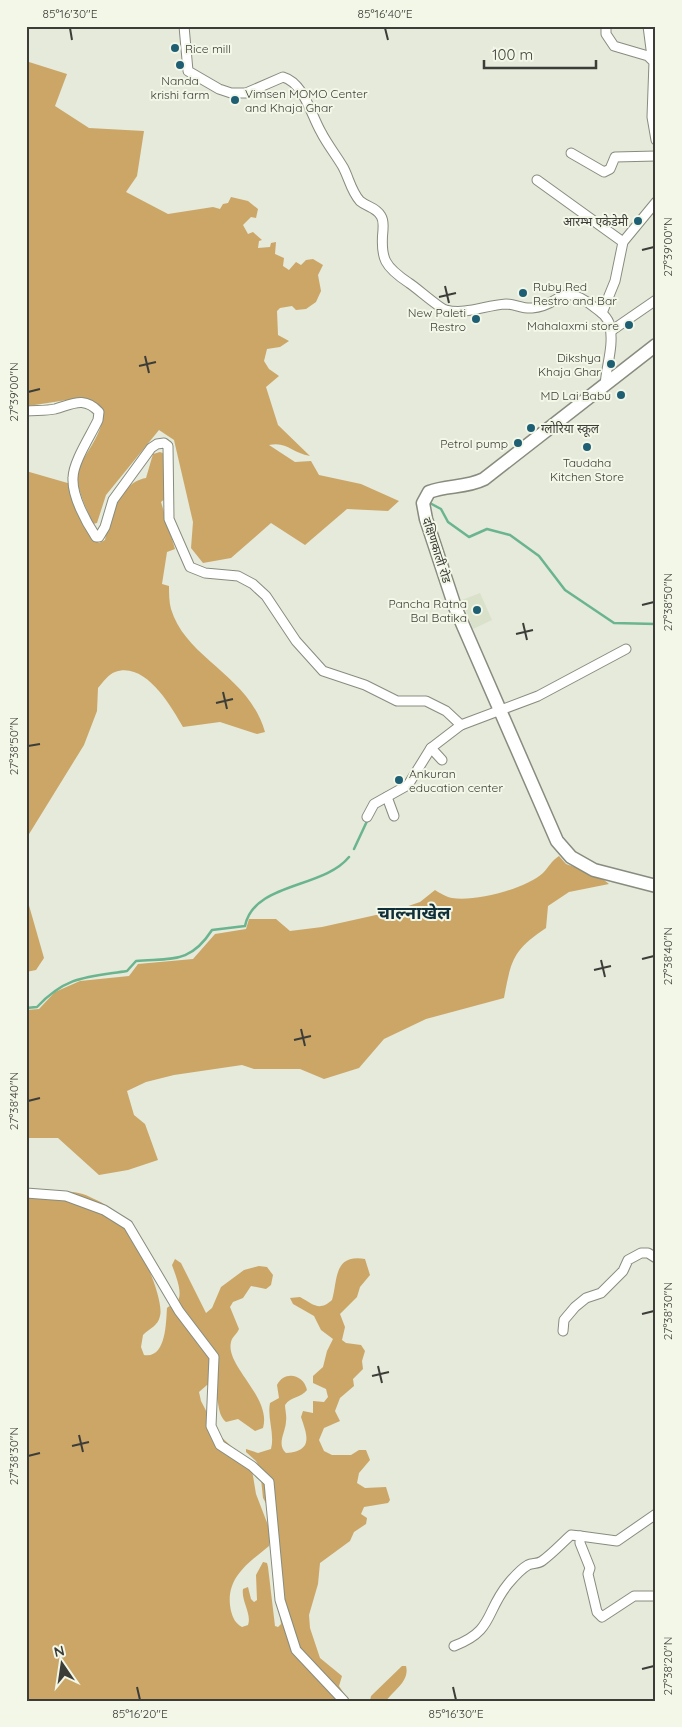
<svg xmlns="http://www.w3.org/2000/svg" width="682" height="1727" font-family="Quicksand,'Noto Sans Devanagari',sans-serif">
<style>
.built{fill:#dae1cb}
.forest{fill:#cba667}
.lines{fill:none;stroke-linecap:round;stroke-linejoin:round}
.stream{stroke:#6ab490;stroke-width:2.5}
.street-casing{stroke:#888c7e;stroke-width:11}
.secondary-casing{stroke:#888c7e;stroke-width:15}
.street{stroke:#fff;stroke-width:9}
.secondary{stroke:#fff;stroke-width:12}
.ticks{fill:none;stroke:#3c3d38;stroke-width:2}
.poi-dot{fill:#1e5f74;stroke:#f3f7e8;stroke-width:2}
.labels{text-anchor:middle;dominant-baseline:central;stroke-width:4;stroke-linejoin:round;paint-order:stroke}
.poi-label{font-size:12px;fill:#3c3d38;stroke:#f3f7e8;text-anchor:end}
.street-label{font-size:12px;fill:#3c3d38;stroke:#f3f7e8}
.district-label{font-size:18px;font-weight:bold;fill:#112f39;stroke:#f3f7e8}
.neatline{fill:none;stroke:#3c3d38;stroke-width:2}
.ticks-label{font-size:12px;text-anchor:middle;fill:#3c3d38}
</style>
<rect width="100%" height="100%" fill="#e5eadb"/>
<path class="built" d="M480 593 492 620 473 629 462 600Z"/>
<g class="forest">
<path d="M29 62 67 74 55 106 89 128 144 131 137 176 126 192 168 214 213 207 220 209 223 204 228 203 231 197 248 201 258 209 256 218 251 217 243 225 248 234 253 232 262 240 259 241 258 248 270 247 271 243 276 242 275 254 284 258 283 266 289 270 296 262 301 265 306 260 313 259 323 265 318 275 321 291 316 302 306 309 296 310 292 306 280 308 277 311 278 335 289 341 280 347 267 349 264 361 269 369 279 376 266 387 278 425 310 456C292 453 287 441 269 445L295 462 311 461 319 475 361 484 399 501 388 511 347 509 305 545 271 523 231 558 203 563 191 548 193 522 174 440 159 430 106 495 97 523 93 524C87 509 78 493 77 476 77 461 104 437 103 412L89 400H67L28 406 26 397V63Z"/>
<path d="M160 452 165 454 166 498 161 502 175 549 167 552 162 584 169 586C169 593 169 602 171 609 186 659 249 675 265 732L257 734 220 722 183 727C171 706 145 661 115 672 109 674 103 682 98 688L97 711 84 745 26 839V471L71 484 93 538 99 543 105 540C108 517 121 482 146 478L153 454Z"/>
<path d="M559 856 566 864 598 875 609 884 569 892 548 906 546 928C513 950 511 960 504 998L426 1019 384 1039 359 1068 324 1079 300 1069H254L242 1065 174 1075 146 1082 127 1091 134 1115 145 1124 158 1160 128 1170 99 1175 58 1138H26V1010L39 1009 55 992 80 981 129 976 138 964 193 959 215 934 246 929 249 919H276L290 931 322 927 394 911 420 902 435 890C440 893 446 897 452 898 475 902 525 889 543 873 549 867 551 861 559 856Z"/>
<path d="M26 895 44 958 36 970 26 972Z"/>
<path d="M26 1187C46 1195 71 1187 90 1197 99 1201 113 1208 119 1215 133 1230 165 1297 160 1316 158 1326 150 1328 143 1335L141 1347 144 1355C166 1359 166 1323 167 1308 170 1305 174 1306 177 1302 184 1294 175 1274 172 1265L175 1259 181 1263 206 1313 212 1308 221 1287 244 1270 259 1266 267 1267 273 1275 271 1285 266 1289 251 1286 243 1298 233 1302 230 1307 239 1329C237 1334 232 1337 231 1342 225 1366 272 1397 263 1428L255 1431 238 1419 226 1422C214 1412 223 1393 207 1385L199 1392 201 1401 218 1434 246 1460 252 1470 256 1494 271 1533 269 1546C247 1564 224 1579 231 1611 233 1618 235 1623 242 1627L248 1625C252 1614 241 1601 243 1589L248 1587 251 1599 254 1602 257 1600 256 1575 263 1562 267 1563 268 1567 275 1626 278 1627 281 1624 279 1610 277 1523 263 1498 260 1469 256 1461 246 1452V1449L258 1453 271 1449C275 1434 267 1418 270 1403L279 1398 277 1385C284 1370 304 1374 307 1390 301 1398 291 1396 285 1405 285 1410 287 1416 286 1421 286 1432 276 1444 286 1453 314 1451 307 1435 301 1417L303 1411 313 1413V1401L324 1402 328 1397 326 1389 313 1383V1376L323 1367 327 1351 333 1339 321 1330 314 1316 293 1304 290 1298 300 1297C313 1304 319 1312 332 1300 338 1280 333 1254 365 1259L370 1275 360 1287 357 1297 340 1314 345 1327 342 1340 346 1343 361 1345 365 1351 362 1361 363 1369 353 1379 354 1386 340 1398 335 1411 340 1421 324 1428 319 1440 324 1451 332 1455H351L359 1450H366L370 1460 359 1473 357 1483 365 1488 386 1487 390 1500 388 1503 364 1507 361 1514 367 1518 366 1524 354 1532 350 1541 320 1563 318 1584 309 1615 310 1628 320 1658 342 1676 339 1686 349 1701H26Z"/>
<path d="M402 1666H406C410 1681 394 1690 386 1701H370L371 1696Z"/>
</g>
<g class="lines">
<g class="stream">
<path d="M428 502 441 509 448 522 469 537 487 529 510 535 539 556 565 590 614 623 656 624"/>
<path d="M354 849 368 819"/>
<path d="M26 1008 37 1007C66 976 87 977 127 971L136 961C172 958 190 964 212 930L245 926C254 882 323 889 349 857"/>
</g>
<g class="street-casing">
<g id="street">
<path d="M184 26 188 71 219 89 231 93H246L283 77C304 83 311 115 321 132 327 144 336 155 343 167 349 178 351 191 360 201 367 207 376 207 381 216 384 221 383 225 383 230 380 259 385 267 409 283 417 288 440 309 446 310 466 315 486 305 506 304 515 304 523 309 532 308 562 306 559 280 594 307 601 312 608 317 610 326 614 347 606 366 605 386"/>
<path d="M606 26V34L614 46 648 56 654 62 652 117 656 140"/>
<path d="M648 26 652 57"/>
<path d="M571 153 604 172 610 169 615 157 656 156"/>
<path d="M537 180 623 242"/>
<path d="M602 313 615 281 623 242 656 202"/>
<path d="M611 331 656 300"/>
<path d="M26 411C35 410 46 411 55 409 73 404 84 396 99 412L98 420C91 435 73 462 73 478 72 496 86 522 96 537H99L105 527 113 500 151 448 157 444 164 443 168 446 169 519 190 567 205 573 238 576 253 584 266 596 296 641 323 671 365 685 397 701H426L446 711 461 725 538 696 626 649"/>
<path d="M431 748 442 760"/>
<path d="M387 797 394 816"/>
<path d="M367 817 374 804 408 785 431 748 461 725"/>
<path d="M26 1193 66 1196 104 1210 128 1225 179 1311 214 1357 211 1426 220 1445 252 1466 269 1482 280 1600 296 1650 344 1701"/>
<path d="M563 1331 564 1320 575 1307 586 1298 601 1293 623 1271 628 1260 641 1253H648L656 1258"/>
<path d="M580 1536 617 1541 656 1514"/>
<path d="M454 1646C494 1631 485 1612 508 1584 513 1578 521 1569 528 1565 532 1563 538 1564 542 1561 553 1553 562 1543 571 1535L580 1536V1543L590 1568 588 1574 597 1612 602 1617 634 1596H656"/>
</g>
</g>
<g class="secondary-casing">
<path id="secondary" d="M656 345 484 479C466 488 447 485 429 492L423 503 426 519 455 607 557 841 571 857 594 870 656 886"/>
</g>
<use href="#street" class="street"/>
<use href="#secondary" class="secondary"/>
</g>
<path class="ticks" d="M70 28 72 40M385 28 388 40M642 250 654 247M445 286 449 303M439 297 456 293M145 356 149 373M139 366 156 362M28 392 40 389M642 605 654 602M523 623 527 640M516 634 533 630M223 692 227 709M216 703 233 699M28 746 40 744M642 959 654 956M601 960 605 977M594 970 611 966M301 1029 305 1046M294 1040 311 1036M28 1101 40 1098M642 1314 654 1311M378 1366 382 1383M372 1376 389 1372M79 1435 83 1452M72 1446 89 1442M28 1456 40 1453M642 1669 654 1666M137 1687 140 1700M453 1687 456 1700"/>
<g class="poi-dot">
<circle cx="175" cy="48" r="5"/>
<circle cx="180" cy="65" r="5"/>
<circle cx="235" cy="100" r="5"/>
<circle cx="638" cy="221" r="5"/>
<circle cx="523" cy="293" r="5"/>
<circle cx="476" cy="319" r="5"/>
<circle cx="629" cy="325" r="5"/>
<circle cx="611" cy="364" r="5"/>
<circle cx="621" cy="395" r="5"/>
<circle cx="531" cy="428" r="5"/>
<circle cx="518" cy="443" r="5"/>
<circle cx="587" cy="447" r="5"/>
<circle cx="477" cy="610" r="5"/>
<circle cx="399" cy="780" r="5"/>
</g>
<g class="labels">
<g class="poi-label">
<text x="185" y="48" text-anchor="start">Rice mill</text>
<text x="180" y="80" text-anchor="middle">Nanda<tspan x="180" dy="14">krishi farm</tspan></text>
<text x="245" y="93" text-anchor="start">Vimsen MOMO Center<tspan x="245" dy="14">and Khaja Ghar</tspan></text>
<text x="628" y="221">आरम्भ एकेडेमी</text>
<text x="533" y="286" text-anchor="start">Ruby Red<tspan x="533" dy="14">Restro and Bar</tspan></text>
<text x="466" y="312">New Paleti<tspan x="466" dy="14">Restro</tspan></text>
<text x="619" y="325">Mahalaxmi store</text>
<text x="601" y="357">Dikshya<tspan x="601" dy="14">Khaja Ghar</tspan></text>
<text x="611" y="395">MD Lai Babu</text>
<text x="541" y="428" text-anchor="start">ग्लोरिया स्कूल</text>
<text x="508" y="443">Petrol pump</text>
<text x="587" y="462" text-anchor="middle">Taudaha<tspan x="587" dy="14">Kitchen Store</tspan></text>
<text x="467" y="603">Pancha Ratna<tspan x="467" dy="14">Bal Batika</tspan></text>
<text x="409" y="773" text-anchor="start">Ankuran<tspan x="409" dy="14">education center</tspan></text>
</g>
<g class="street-label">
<text transform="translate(437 550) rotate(72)">दक्षिणकाली रोड</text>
</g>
<g class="district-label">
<text x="414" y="912">चाल्नाखेल</text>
</g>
</g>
<rect width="682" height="1727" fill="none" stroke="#f3f7e8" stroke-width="55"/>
<g transform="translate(62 1664) rotate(347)" stroke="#f3f7e8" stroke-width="4" paint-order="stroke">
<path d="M0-4L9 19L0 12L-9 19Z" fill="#3c3d38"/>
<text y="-8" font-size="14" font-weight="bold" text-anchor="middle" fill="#3c3d38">N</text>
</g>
<path d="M484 60v8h112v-8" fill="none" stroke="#3c3d38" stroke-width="2.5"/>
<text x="492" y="60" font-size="15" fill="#3c3d38" stroke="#f3f7e8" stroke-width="4" paint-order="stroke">100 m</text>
<rect x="28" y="28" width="626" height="1672" class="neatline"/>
<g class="ticks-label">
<text x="70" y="18">85°16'30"E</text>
<text x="385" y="18">85°16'40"E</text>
<text transform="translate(668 247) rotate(-90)" y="4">27°39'00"N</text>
<text transform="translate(14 392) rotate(-90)" y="4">27°39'00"N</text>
<text transform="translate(668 602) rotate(-90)" y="4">27°38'50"N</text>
<text transform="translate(14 746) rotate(-90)" y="4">27°38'50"N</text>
<text transform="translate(668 956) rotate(-90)" y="4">27°38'40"N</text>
<text transform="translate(14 1101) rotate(-90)" y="4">27°38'40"N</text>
<text transform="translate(668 1311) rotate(-90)" y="4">27°38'30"N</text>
<text transform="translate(14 1456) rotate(-90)" y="4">27°38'30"N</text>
<text transform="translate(668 1666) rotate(-90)" y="4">27°38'20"N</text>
<text x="140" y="1718">85°16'20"E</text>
<text x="456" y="1718">85°16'30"E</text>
</g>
</svg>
